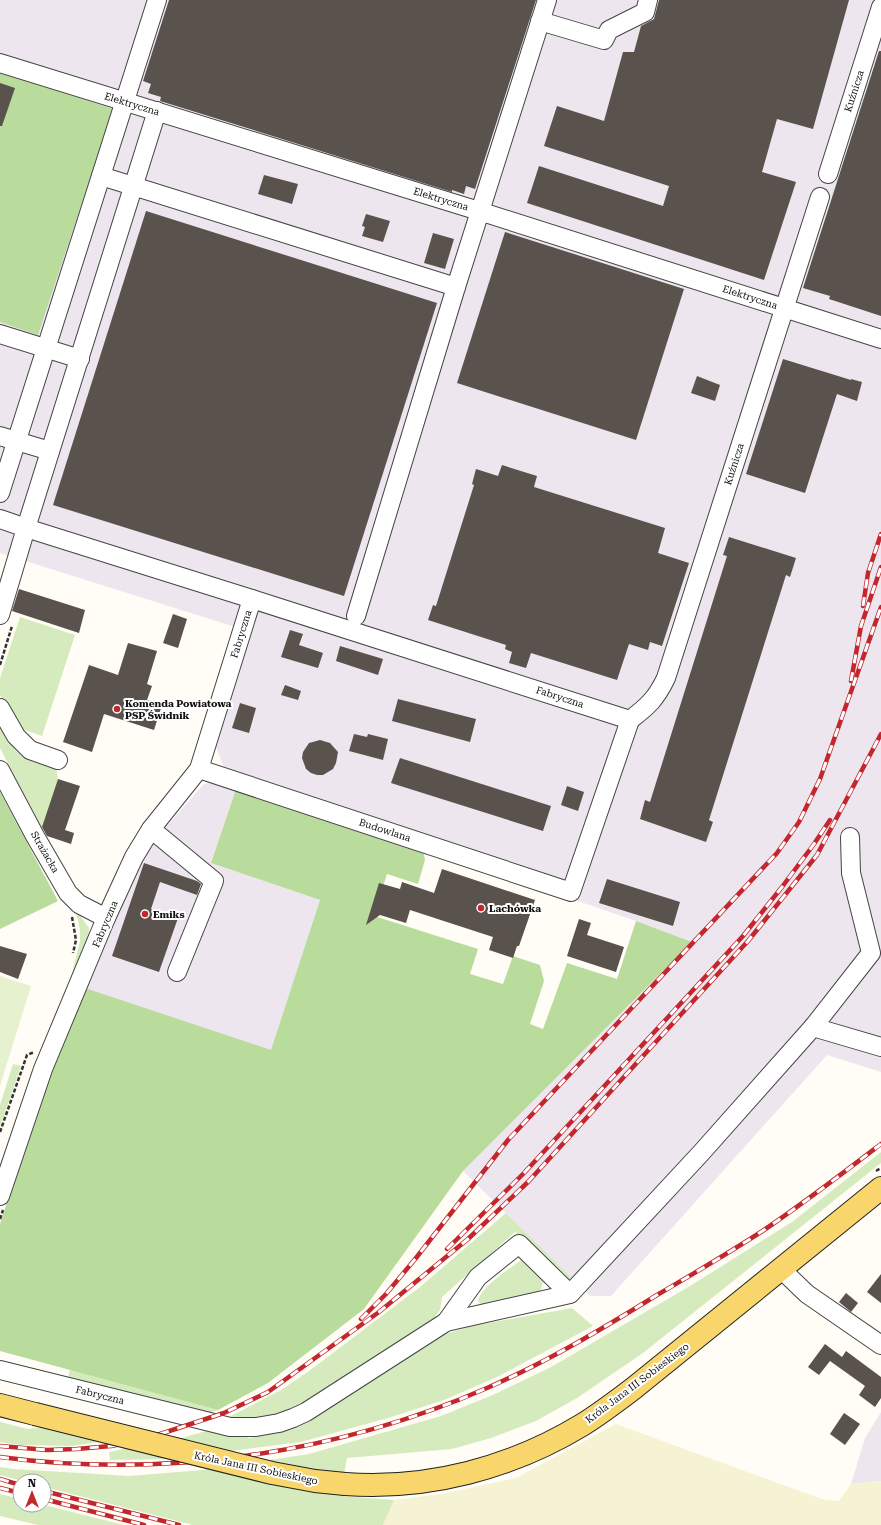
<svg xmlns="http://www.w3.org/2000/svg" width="881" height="1525" font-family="'Roboto Serif',serif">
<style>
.industrial{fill:#eee6ef}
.farmland{fill:#f6f3d4}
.green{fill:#d5ebbd}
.forest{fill:#b9dc9c}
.pitch{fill:#e6f2cf}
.building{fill:#5a524d}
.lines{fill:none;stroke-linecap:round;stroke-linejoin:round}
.minor-casing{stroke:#444;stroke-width:20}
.major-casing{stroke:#222;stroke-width:24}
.path{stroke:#333;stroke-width:2.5;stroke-dasharray:4 2;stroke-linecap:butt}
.minor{stroke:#fff;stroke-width:18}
.major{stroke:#f9d66b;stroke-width:22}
.rail-casing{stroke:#c4262e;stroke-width:4.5}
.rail{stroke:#fff;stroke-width:3;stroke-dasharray:9;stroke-linecap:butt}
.major-bridge-casing{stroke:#222;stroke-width:24;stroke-linecap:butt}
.major-bridge{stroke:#f9d66b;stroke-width:22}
.poi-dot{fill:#c4262e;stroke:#fff;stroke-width:1.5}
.labels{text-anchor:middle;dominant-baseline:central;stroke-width:4;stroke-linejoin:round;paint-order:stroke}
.street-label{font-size:10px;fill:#111;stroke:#fff}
.poi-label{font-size:10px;font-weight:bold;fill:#111;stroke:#fff;text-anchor:start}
</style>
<rect width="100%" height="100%" fill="#fffdf5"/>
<g class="industrial">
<path d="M0 0H881V1072L827 1055 611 1296H590L463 1171 692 942 636 921 578 901 540 875 225 770 216 747 251 632 0 553Z"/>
<path d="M212 781 236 789 211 863 320 900 271 1051 85 988 143 860 158 836 203 785Z"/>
<path d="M881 1412V1481L851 1484 865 1438Z"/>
</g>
<path class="farmland" d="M616 1424 822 1499 839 1501 851 1484 881 1481V1525H383L394 1500 446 1493 516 1478Z"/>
<g class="green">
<path d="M20 617 75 635 42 736 22 729 0 695V678Z"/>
<path d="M0 720 15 750 23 757 56 768 58 779 42 828 0 748Z"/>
<path d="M75 908 89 928 88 941 71 977 80 941V930Z"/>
<path d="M13 1064 21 1066 0 1127V1105Z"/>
<path d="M881 1152V1163L643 1353 577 1398 536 1421 491 1438 452 1449 347 1458 340 1496 394 1500 383 1525H193L44 1487V1481H22L0 1475V1467L14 1469 129 1476 202 1470 309 1454 441 1416 495 1394 551 1367 690 1286 792 1222Z"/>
<path d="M506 1213 575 1281 569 1280 515 1232 442 1297 440 1310 432 1321 289 1413 267 1421 223 1420 281 1390 309 1371 420 1287Z"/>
<path d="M524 1258 543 1281 540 1294 482 1305 478 1301C482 1285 511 1268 524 1258Z"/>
<path d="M572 1308 593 1326 497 1377 444 1400 388 1418 301 1442 170 1459 110 1460 109 1452 143 1445 175 1440 213 1429 250 1438 279 1432 436 1337 471 1326Z"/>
<path d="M70 1369 218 1410 206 1414 67 1381Z"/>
<path d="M0 1422 28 1429 44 1427 110 1440 73 1446 20 1445 0 1442Z"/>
<path d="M0 1494 20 1499V1505H44L124 1525H38L0 1516Z"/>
</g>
<g class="forest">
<path d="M0 72 113 109 38 335 0 322Z"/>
<path d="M236 789 423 850 425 860 418 884 387 874 374 916 478 949 470 974 503 984 513 956 540 965 544 981 530 1024 543 1029 567 963 617 979 636 921 692 942 463 1171 364 1309 268 1383 218 1410 0 1351V1224L32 1123 63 1041 85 988 271 1050 320 900 211 863Z"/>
<path d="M0 792 58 901 0 929Z"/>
</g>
<path class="pitch" d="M0 976 31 986 0 1086Z"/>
<g class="building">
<path d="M169 0H536L475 189 466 186 464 194 452 190V192L218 119 160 101 161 97 148 93 151 84 143 81Z"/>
<path d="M659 0H849L813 129 777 119 762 172 796 182 764 280 527 203 539 166 663 206 669 186 544 146 557 106 604 121 623 52H634L641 26 654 19Z"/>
<path d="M879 51H881V316L829 299 830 296 803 288Z"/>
<path d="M0 83 15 88 2 126H0Z"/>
<path d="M264 175 298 184 292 204 258 194Z"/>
<path d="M146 211 437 303 344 596 53 505Z"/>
<path d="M366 214 390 221 383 242 362 236 365 227 362 226Z"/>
<path d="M505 232 684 289 636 440 457 383Z"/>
<path d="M433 233 454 239 445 269 424 263Z"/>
<path d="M783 359 851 380V379L862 382 857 401 837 394 805 493 746 474Z"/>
<path d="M697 376 720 385 715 401 691 393Z"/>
<path d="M502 465 537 476 534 487 665 528 658 553 689 563 662 646 650 642 648 650 629 644 617 680 531 653 526 668 509 663 512 652 505 649 506 645 428 620 433 605 436 606 474 485 472 484 476 469 498 476Z"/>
<path d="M729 537 796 558 790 577 786 575 709 820 713 822 706 842 640 819 645 800 650 802 727 556 723 555Z"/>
<path d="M19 589 85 610 79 633 12 611Z"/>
<path d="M173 614 187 619 178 648 163 643Z"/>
<path d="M290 630 303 634 299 645 323 653 318 668 281 657Z"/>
<path d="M128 643 157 651 147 684 152 686 147 700 162 705 154 730 104 714 92 752 63 742 89 665 118 675Z"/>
<path d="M340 646 383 659 378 675 336 661Z"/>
<path d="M285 685 301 691 298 700 281 695Z"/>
<path d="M398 699 476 719 470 742 392 721Z"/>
<path d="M240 703 256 708 249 733 232 728Z"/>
<path d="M354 734 367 737 368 734 388 739 383 760 349 751Z"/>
<path d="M320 740 330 743 338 752 336 763 333 769 323 775H317L311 773 306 769 302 758 303 752 309 743Z"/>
<path d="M400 758 551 806 543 831 391 783Z"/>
<path d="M58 779 80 786 65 830 74 833 71 844 47 836 42 827Z"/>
<path d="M567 786 584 792 578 811 561 805Z"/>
<path d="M144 863 197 881 201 884 197 895 160 882 151 909 178 918 159 972 112 956Z"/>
<path d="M442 869 535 900 519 946H517L513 958 489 950 493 937 410 910 406 923 380 915 366 925 379 883 400 889 402 882 434 893Z"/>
<path d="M607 879 680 902 673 926 599 903Z"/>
<path d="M579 919 591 923 587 935 624 947 616 972 567 956Z"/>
<path d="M0 946 27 954 18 979 0 972Z"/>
<path d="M881 1274V1303L867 1292Z"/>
<path d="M846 1293 858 1303 851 1312 839 1302Z"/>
<path d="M825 1344 842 1357 846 1351 881 1377V1398L875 1407 859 1395 865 1386 830 1361 819 1375 808 1367Z"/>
<path d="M844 1413 860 1424 845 1445 830 1434Z"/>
</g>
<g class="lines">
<g class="minor-casing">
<g id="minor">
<path d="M540 21 604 40 609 30 645 12 648 0"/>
<path d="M0 63 479 211 881 339"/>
<path d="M157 111 26 528 252 599"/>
<path d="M828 174 881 7"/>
<path d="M101 176 456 287"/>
<path d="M0 334 80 359"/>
<path d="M0 436 50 451"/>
<path d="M0 493 157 0"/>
<path d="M0 519 26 528 0 615"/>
<path d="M356 616 456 287 547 0"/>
<path d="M0 708 16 736 30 750 58 760"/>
<path d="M630 720C648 706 656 699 666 678L820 197"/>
<path d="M0 770 35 836 68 893 79 904 106 918"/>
<path d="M151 829 214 881 177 972"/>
<path d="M813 1027 871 953 851 873 850 837"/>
<path d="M0 1196 43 1069 106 918 134 857 151 829 199 769 252 599 630 720 571 892 199 769"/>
<path d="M781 1269 807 1294 881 1345"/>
<path d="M446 1322 478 1277 519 1244 570 1294 701 1153 813 1027 881 1047"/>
<path d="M0 1370 230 1427H256L279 1423 293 1418 306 1412 446 1322 570 1294"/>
</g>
</g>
<g class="major-casing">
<g id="major">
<path d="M0 1405 35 1414"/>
<path d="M345 1484C428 1490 511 1468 582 1425 600 1414 617 1401 634 1388L881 1188"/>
</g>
</g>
<g class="path">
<path d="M0 665 12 626"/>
<path d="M72 917 76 940 73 953"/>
<path d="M0 1132 27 1055 34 1052"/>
<path d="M876 1171 881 1168"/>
<path d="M0 1219 3 1210"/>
</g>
<use href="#minor" class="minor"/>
<use href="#major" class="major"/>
<g class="rail-casing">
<g id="rail">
<path d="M863 606 868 573 881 534"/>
<path d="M851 681 861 626 881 567"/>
<path d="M447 1249 524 1173 743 936 782 887 814 844 830 820"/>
<path d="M361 1319 386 1294 416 1258 508 1140 777 853 799 822 820 779 881 607"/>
<path d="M0 1446 47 1450 77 1449 111 1446 142 1440 224 1413 268 1392 379 1312 468 1239 528 1182 748 941 817 855 881 734"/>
<path d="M0 1457C164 1479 336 1454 487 1388 547 1362 602 1329 657 1295 693 1274 729 1253 764 1230 804 1203 843 1173 881 1144"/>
<path d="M0 1479 20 1485"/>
<path d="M0 1488 20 1493"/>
<path d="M44 1491 179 1525"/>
<path d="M44 1499 144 1525"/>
</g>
</g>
<use href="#rail" class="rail"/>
<g class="major-bridge-casing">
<path id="major-bridge" d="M35 1414 272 1473 315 1481 345 1484"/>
</g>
<use href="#major-bridge" class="major-bridge"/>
</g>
<g class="poi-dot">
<circle cx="117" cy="709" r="4"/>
<circle cx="481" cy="908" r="4"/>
<circle cx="145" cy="914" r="4"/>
</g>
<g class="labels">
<g class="street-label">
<text transform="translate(854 91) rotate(-72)">Kuźnicza</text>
<text transform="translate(132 104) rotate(17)">Elektryczna</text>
<text transform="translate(441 199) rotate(17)">Elektryczna</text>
<text transform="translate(750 297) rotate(18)">Elektryczna</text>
<text transform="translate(734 464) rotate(-72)">Kuźnicza</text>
<text transform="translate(241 634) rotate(-73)">Fabryczna</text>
<text transform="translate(560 697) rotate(18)">Fabryczna</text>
<text transform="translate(385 830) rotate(18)">Budowlana</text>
<text transform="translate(45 852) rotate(60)">Strażacka</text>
<text transform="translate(105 924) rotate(-67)">Fabryczna</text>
<text transform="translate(637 1383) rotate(-37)">Króla Jana III Sobieskiego</text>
<text transform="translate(100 1395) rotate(14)">Fabryczna</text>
<text transform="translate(256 1468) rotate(12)">Króla Jana III Sobieskiego</text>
</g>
<g class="poi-label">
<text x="125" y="703">Komenda Powiatowa<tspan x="125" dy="12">PSP Świdnik</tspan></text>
<text x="489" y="908">Lachówka</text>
<text x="153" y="914">Emiks</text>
</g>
</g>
<g transform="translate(32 1493)"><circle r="19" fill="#ffffff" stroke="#a0a0a0"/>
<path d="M0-3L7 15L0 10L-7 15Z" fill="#c4262e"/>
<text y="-6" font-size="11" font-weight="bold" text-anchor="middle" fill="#111111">N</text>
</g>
</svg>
